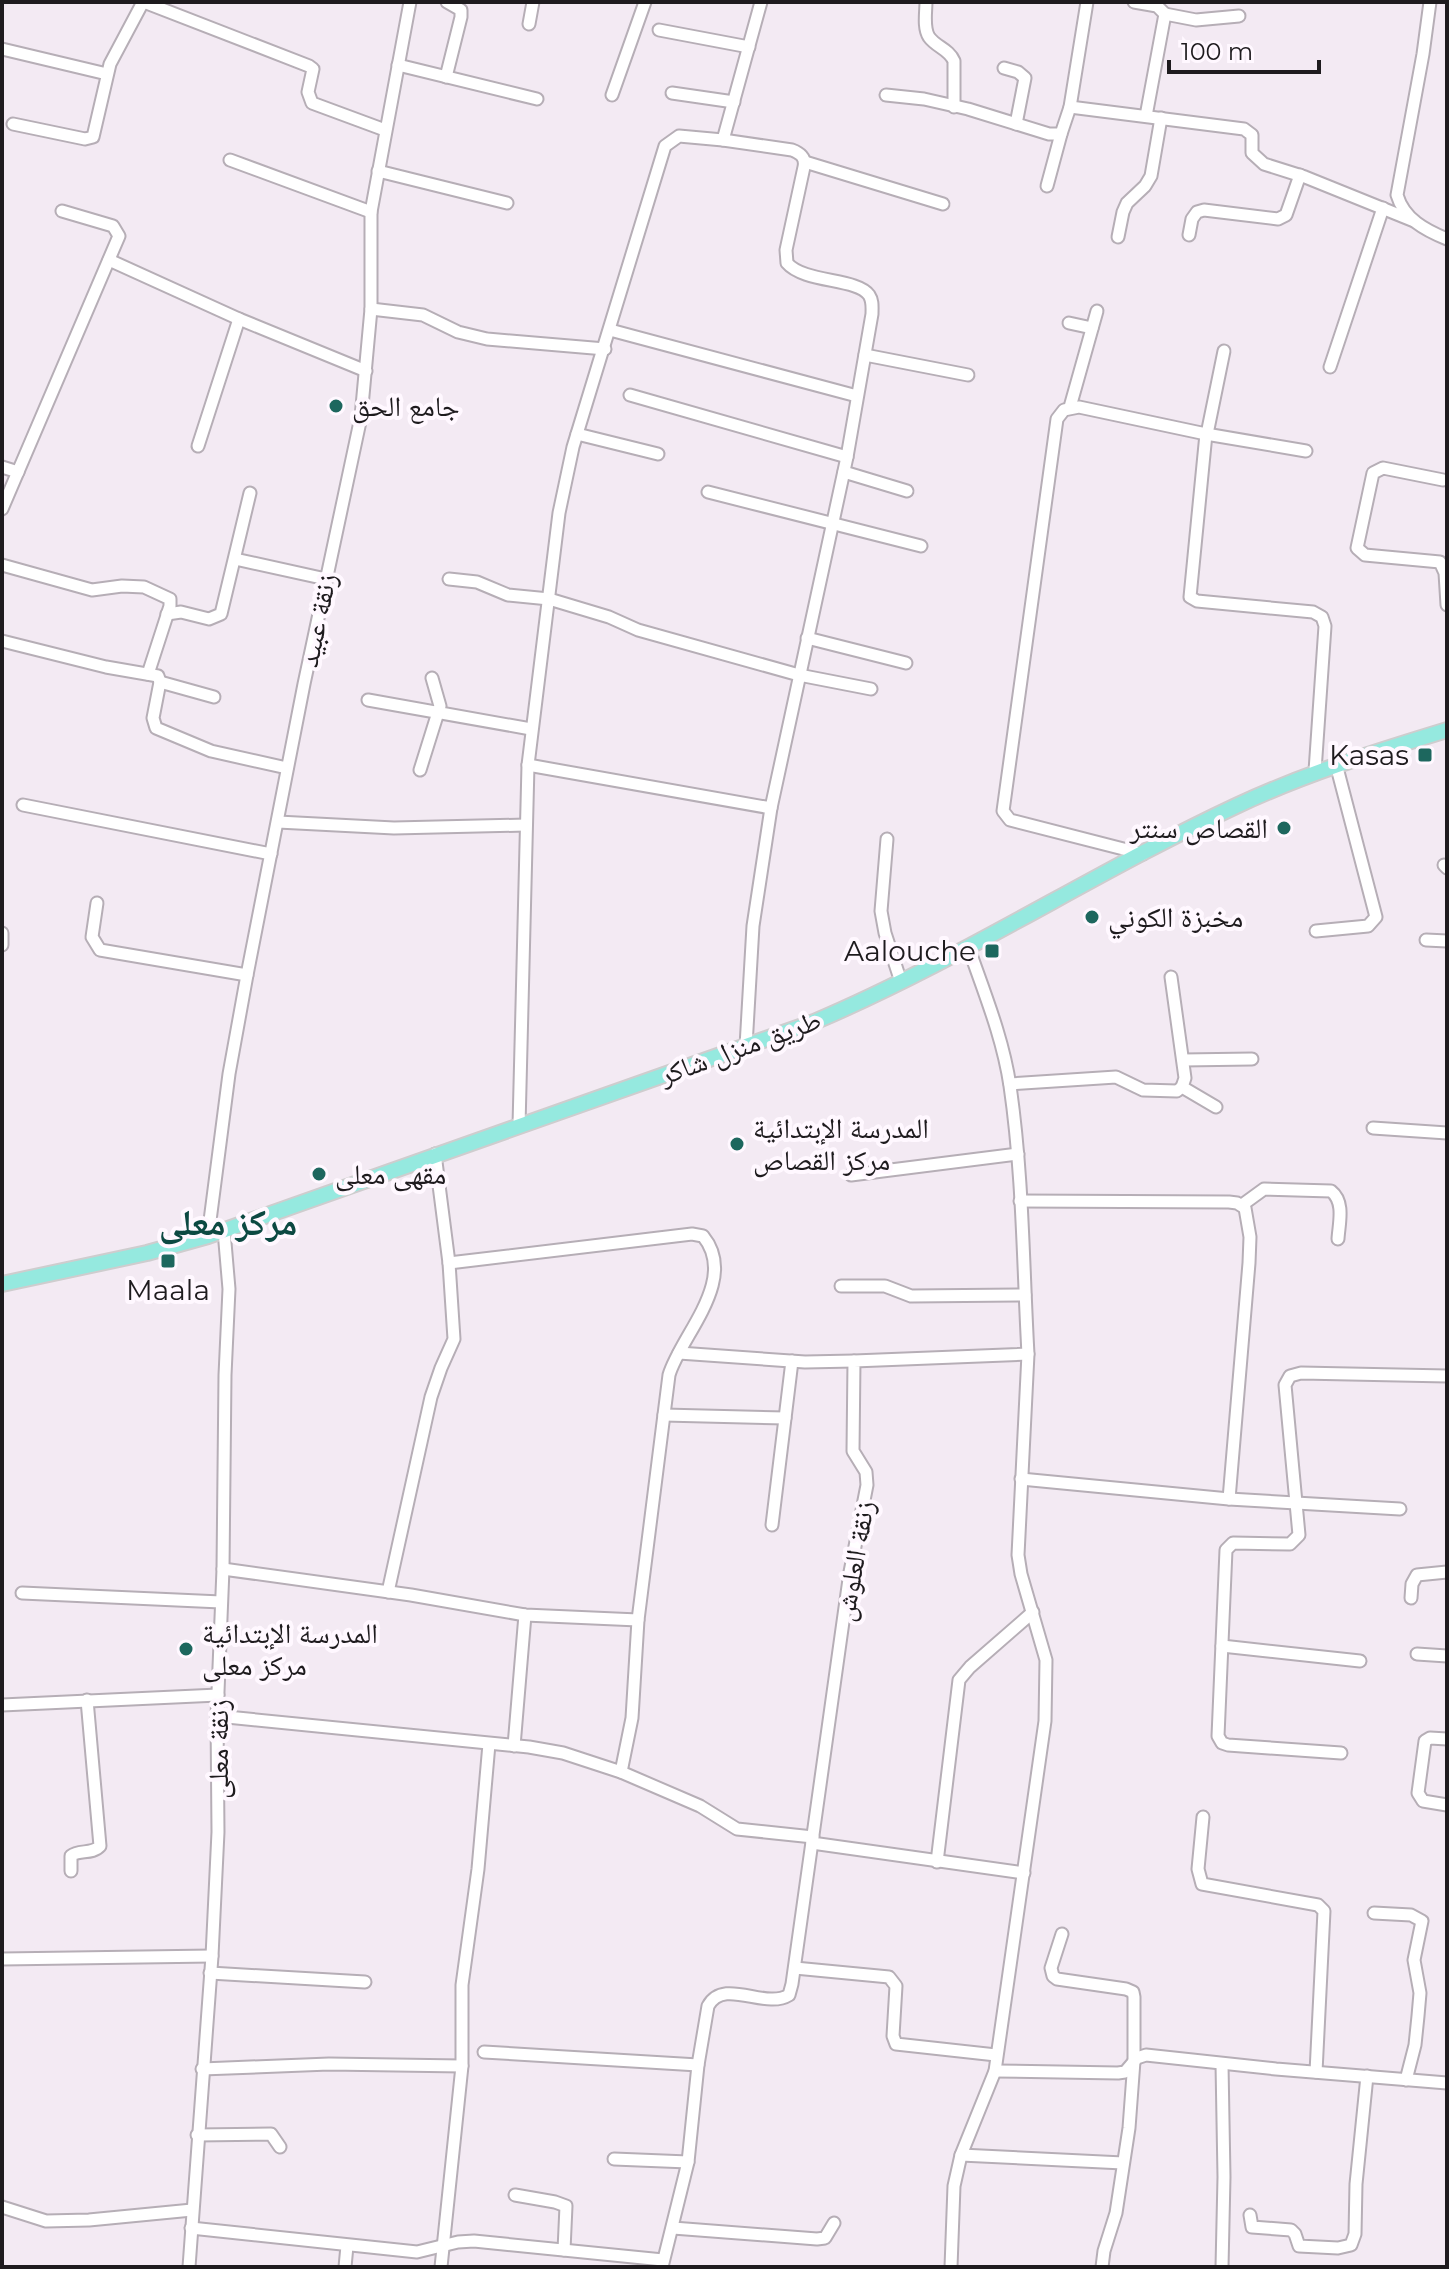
<svg xmlns="http://www.w3.org/2000/svg" width="1449" height="2269" font-family="Montserrat,'Noto Naskh Arabic',sans-serif">
<style>
.lines{fill:none;stroke-linecap:round;stroke-linejoin:round}
.minor-casing{stroke:#b6aeb6;stroke-width:15}
.major-casing{stroke:#cecdce;stroke-width:18}
.minor{stroke:#fff;stroke-width:11}
.major{stroke:#95e9df;stroke-width:14}
.poi-dot{fill:#1d675e;stroke:#fff8ff;stroke-width:3}
.labels{text-anchor:middle;dominant-baseline:central;stroke-width:8;stroke-linejoin:round;paint-order:stroke}
.poi-label{font-size:28px;fill:#1e1b1e;stroke:#fff8ff;text-anchor:start}
.street-label{font-size:28px;fill:#1e1b1e;stroke:#fff8ff}
.district-label{font-size:36px;font-weight:bold;fill:#0c4942;stroke:#fff8ff}
</style>
<rect width="100%" height="100%" fill="#f3eaf3"/>
<g class="lines">
<g class="minor-casing">
<g id="minor">
<path d="M144 2 309 66 313 69 308 92 312 103 385 130"/>
<path d="M926 2C926 12 923 28 929 37 936 47 949 49 954 61V107"/>
<path d="M1134 2 1157 6 1165 14 1146 116"/>
<path d="M1430 2 1423 54 1397 195C1404 219 1425 230 1447 239"/>
<path d="M1165 14 1196 20 1239 16"/>
<path d="M529 24 533 2"/>
<path d="M659 30 749 47"/>
<path d="M2 49 107 74"/>
<path d="M398 65 537 99"/>
<path d="M1004 68 1018 72 1025 78 1016 124"/>
<path d="M446 77 461 17V10L447 2"/>
<path d="M672 93 734 102"/>
<path d="M612 95 645 2"/>
<path d="M886 95 924 99 968 109 1049 134H1061L1070 107 1087 2"/>
<path d="M1070 107 1244 129 1252 135V153L1264 164 1305 177 1414 221"/>
<path d="M13 124 85 139 93 137 110 64 143 2"/>
<path d="M230 160 371 212"/>
<path d="M805 162 943 204"/>
<path d="M378 171 507 203"/>
<path d="M1047 186 1061 134"/>
<path d="M1189 235 1192 219 1197 212 1204 210 1278 219 1286 215 1300 175"/>
<path d="M1118 237 1123 212 1127 203 1145 186 1151 176 1161 118"/>
<path d="M109 260 239 319 366 371"/>
<path d="M371 309 423 315 458 332 487 339 605 349"/>
<path d="M1069 323 1092 328"/>
<path d="M610 330 857 396"/>
<path d="M865 355 968 375"/>
<path d="M1330 367 1383 208"/>
<path d="M630 395 847 457"/>
<path d="M1070 407 1097 311"/>
<path d="M577 434 658 454"/>
<path d="M1206 434 1190 597 1197 601 1313 612 1322 617 1325 626 1315 771"/>
<path d="M1207 434 1224 351"/>
<path d="M198 446 239 319"/>
<path d="M2 467 18 472"/>
<path d="M844 472 907 491"/>
<path d="M1443 480 1383 468 1373 473 1357 548 1365 555 1440 562 1445 573 1447 605"/>
<path d="M708 492 921 546"/>
<path d="M2 509 119 236 113 226 62 211"/>
<path d="M235 559 326 579"/>
<path d="M2 565 92 590 122 586 144 587 170 599V606L148 674"/>
<path d="M449 579 477 582 508 595 549 599 609 617 638 630 799 675 871 689"/>
<path d="M167 614 181 612 209 619 221 614 250 493"/>
<path d="M807 638 906 663"/>
<path d="M2 641 106 667 158 676 160 682 153 718 156 728 211 751 287 768"/>
<path d="M160 682 214 697"/>
<path d="M368 700 531 729"/>
<path d="M528 765 771 808"/>
<path d="M420 770 440 706 432 678"/>
<path d="M23 805 271 854"/>
<path d="M278 822 394 828 526 825"/>
<path d="M887 839 881 911 885 933 901 982"/>
<path d="M1143 854 1010 820 1003 811 1057 419 1064 410 1079 407 1206 434 1306 451"/>
<path d="M1444 865 1447 868"/>
<path d="M97 903 92 937 100 950 247 975"/>
<path d="M1316 931 1368 926 1376 917 1336 764"/>
<path d="M2 933V945"/>
<path d="M1426 940 1447 941"/>
<path d="M1171 977 1185 1078 1182 1087"/>
<path d="M746 1046 753 926 771 808 847 457 872 314C872 307 873 301 869 295 857 278 804 283 787 263L786 250 804 167C806 157 800 153 792 150L723 140 761 2"/>
<path d="M1183 1060 1252 1059"/>
<path d="M1010 1084 1116 1077 1143 1090 1177 1091 1182 1087 1216 1107"/>
<path d="M519 1126 528 765 559 513 573 447 665 146 679 136 723 140"/>
<path d="M1373 1128 1447 1133"/>
<path d="M851 1175 1018 1154"/>
<path d="M1020 1201 1229 1202 1237 1203 1245 1208 1250 1237 1249 1263 1229 1499"/>
<path d="M1242 1205 1264 1189 1331 1191C1345 1202 1339 1223 1338 1239"/>
<path d="M208 1236 229 1074 247 975 304 684 361 417 371 309V212L410 2"/>
<path d="M841 1286H885L911 1296 1025 1295"/>
<path d="M679 1353 805 1362 854 1361"/>
<path d="M664 1415 785 1418"/>
<path d="M1021 1479 1229 1499 1400 1509"/>
<path d="M772 1525 792 1361"/>
<path d="M223 1569 411 1595 525 1615 638 1620"/>
<path d="M388 1592 431 1397 441 1368 454 1339 449 1263 435 1154"/>
<path d="M22 1593 221 1602"/>
<path d="M1411 1598 1412 1584 1417 1575 1447 1572"/>
<path d="M1222 1646 1360 1661"/>
<path d="M1417 1654 1447 1656"/>
<path d="M2 1705 218 1695"/>
<path d="M217 1716 529 1747 563 1753 621 1772 632 1718 638 1620 669 1375C681 1335 739 1280 703 1236L692 1234 449 1263"/>
<path d="M1447 1739 1430 1738 1425 1741 1418 1793 1423 1801 1447 1805"/>
<path d="M514 1746 525 1615"/>
<path d="M1341 1753 1228 1745 1222 1743 1218 1736 1226 1550 1233 1543 1290 1544 1299 1535 1285 1385 1290 1376 1301 1373 1447 1376"/>
<path d="M621 1772 700 1806 737 1829 813 1837"/>
<path d="M1203 1817 1198 1869 1202 1884 1318 1905 1324 1911 1316 2072"/>
<path d="M812 1843 1024 1873"/>
<path d="M937 1862 959 1680 970 1667 1033 1612"/>
<path d="M71 1871V1856C79 1849 92 1855 100 1846L87 1700"/>
<path d="M1374 1913 1411 1915 1422 1921 1414 1960 1420 1993 1418 2016 1415 2045 1406 2080"/>
<path d="M1062 1934 1051 1968 1053 1976 1057 1979 1126 1989 1133 1992 1134 1997V2061L1129 2128 1116 2213 1104 2251 1102 2267"/>
<path d="M2 1959 212 1956"/>
<path d="M795 1968 889 1977 896 1986 893 2036 896 2044 996 2055"/>
<path d="M210 1973 365 1982"/>
<path d="M484 2052 698 2065"/>
<path d="M202 2069 329 2064 462 2066"/>
<path d="M995 2071 1118 2073 1125 2072 1137 2058 1146 2055 1276 2069 1447 2083"/>
<path d="M197 2135 271 2134 280 2147"/>
<path d="M961 2155 1123 2163"/>
<path d="M614 2159 688 2162"/>
<path d="M515 2195 555 2202 566 2206 564 2250"/>
<path d="M2 2207 46 2221 89 2220 192 2210"/>
<path d="M1250 2215 1252 2227 1291 2230 1295 2234 1299 2246 1338 2248 1351 2245 1355 2234 1356 2184 1367 2076"/>
<path d="M191 2228 417 2252 458 2242 474 2241 663 2260"/>
<path d="M673 2228 817 2239 825 2238 834 2223"/>
<path d="M189 2267 212 1956 218 1832 217 1716 223 1569 225 1375 229 1289 224 1231"/>
<path d="M345 2267 347 2246"/>
<path d="M441 2267 462 2066V1985L478 1869 489 1744"/>
<path d="M662 2267 688 2162 698 2065 708 2006C724 1977 765 2010 789 1995L792 1984 850 1572 867 1485 866 1472 853 1451 854 1361 1028 1354C1023 1265 1023 1175 1010 1086 1003 1038 984 992 968 946"/>
<path d="M951 2267 954 2186 961 2155 995 2071 1045 1721 1046 1660 1021 1574 1018 1555 1028 1354"/>
<path d="M1222 2267 1224 2177 1222 2064"/>
</g>
</g>
<g class="major-casing">
<path id="major" d="M2 1284 147 1253 208 1236 814 1022C960 960 1093 873 1236 806 1304 774 1375 752 1447 730"/>
</g>
<use href="#minor" class="minor"/>
<use href="#major" class="major"/>
</g>
<g class="poi-dot">
<circle cx="336" cy="406" r="8"/>
<rect x="1417" y="747" width="16" height="16" rx="4"/>
<circle cx="1284" cy="828" r="8"/>
<circle cx="1092" cy="917" r="8"/>
<rect x="984" y="943" width="16" height="16" rx="4"/>
<circle cx="737" cy="1144" r="8"/>
<circle cx="319" cy="1174" r="8"/>
<rect x="160" y="1253" width="16" height="16" rx="4"/>
<circle cx="186" cy="1649" r="8"/>
</g>
<g class="labels">
<g class="poi-label">
<text x="352" y="406">جامع الحق</text>
<text x="1409" y="755" text-anchor="end">Kasas</text>
<text x="1268" y="828" text-anchor="end">القصاص سنتر</text>
<text x="1108" y="917">مخبزة الكوني</text>
<text x="976" y="951" text-anchor="end">Aalouche</text>
<text x="753" y="1128">المدرسة الإبتدائية<tspan x="753" dy="32">مركز القصاص</tspan></text>
<text x="335" y="1174">مقهى معلى</text>
<text x="168" y="1290" text-anchor="middle">Maala</text>
<text x="202" y="1633">المدرسة الإبتدائية<tspan x="202" dy="32">مركز معلى</tspan></text>
</g>
<g class="street-label">
<text transform="translate(317 620) rotate(-78)">زنقة عبيد</text>
<text transform="translate(740 1047) rotate(-20)">طريق منزل شاكر</text>
<text transform="translate(854 1561) rotate(-80)">زنقة العلوش</text>
<text transform="translate(218 1749) rotate(-90)">زنقة معلى</text>
</g>
<g class="district-label">
<text x="228" y="1222">مركز معلى</text>
</g>
</g>
<rect width="1449" height="2269" fill="none" stroke="#1e1b1e" stroke-width="8"/>
<path d="M1169 60v12h150v-12" fill="none" stroke="#1e1b1e" stroke-width="4"/>
<text x="1181" y="60" font-size="24" fill="#1e1b1e" stroke="#fff8ff" stroke-width="6" paint-order="stroke">100 m</text>
</svg>
